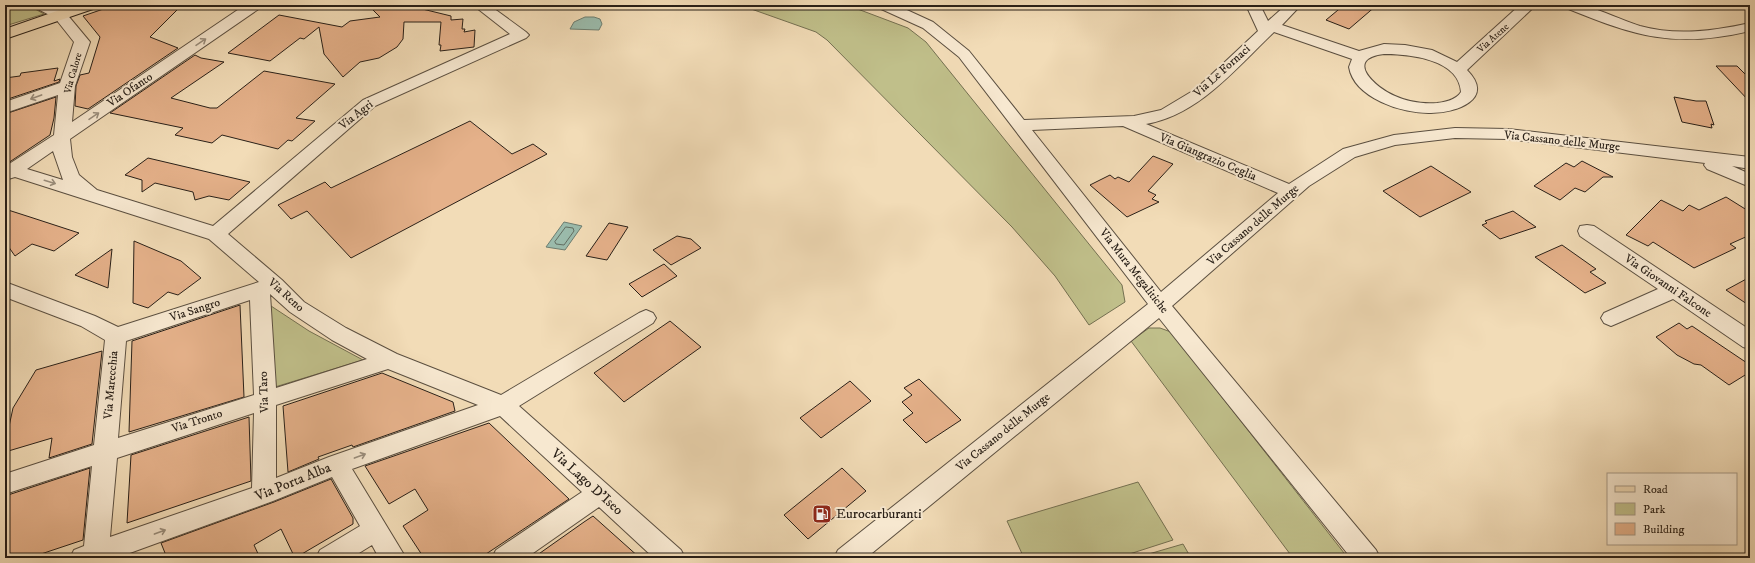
<svg xmlns="http://www.w3.org/2000/svg" width="1755" height="563" font-family="'IM FELL DW Pica',serif">
<style>
.green{fill:#c0bf8a;stroke:#747051}
.water{fill:#9bbcad;stroke:#6d7e71}
.lines{fill:none;stroke-linecap:round;stroke-linejoin:round}
.shore{stroke:#626e62;stroke-width:1}
.building{fill:#e5b18a;stroke:#292018}
.minor-casing{stroke:#5b4f40;stroke-width:2}
.major-casing{stroke:#292018;stroke-width:2}
.minor{fill:#f7e8d0;fill-rule:evenodd}
.major{fill:#f2dcb7;fill-rule:evenodd}
.oneway{stroke:#9a8e7d}
.labels{text-anchor:middle;dominant-baseline:central;stroke-width:4;stroke-linejoin:round;paint-order:stroke}
.far-street-label{font-size:10px;fill:#292018;stroke:#f7e8d0}
.street-label{font-size:12px;fill:#292018;stroke:#f7e8d0}
.near-street-label{font-size:14px;fill:#292018;stroke:#f7e8d0}
.near-poi-label{font-size:14px;fill:#292018;stroke:#f7e8d0;text-anchor:start}
</style>
<rect width="100%" height="100%" fill="#f2dcb7"/>
<filter id="stains"><feTurbulence type="fractalNoise" baseFrequency=".005" numOctaves="4"/><feColorMatrix values="0 0 0 0 .2 0 0 0 0 .09 0 0 0 0 .02 0 0 0 .5 -.17"/></filter>
<radialGradient id="worn" r=".72"><stop offset=".6" stop-color="#630" stop-opacity="0"/><stop offset="1" stop-color="#630" stop-opacity=".3"/></radialGradient>
<g class="green">
<path d="M5 5H28L44 14 5 26Z"/>
<path d="M740 5H847L908 28 926 42 1122 285 1125 302 1089 325 1055 276 1012 227 827 40 816 32Z"/>
<path d="M268 304 309 331 363 360 275 387Z"/>
<path d="M1149 328H1160L1171 332 1348 558H1293L1131 341Z"/>
<path d="M1138 482 1173 540 1117 558H1024L1007 521Z"/>
<path d="M1183 544 1191 558H1135Z"/>
</g>
<g class="water">
<path d="M585 17H594L600 19 602 24 599 30 570 29 574 22Z"/>
<path d="M564 222 582 226 565 250 546 247Z"/>
</g>
<g class="lines">
<path class="shore" d="M566 227 573 228 574 231 564 245 556 244 555 242Z"/>
</g>
<g class="building">
<path d="M115 5H182L150 37 178 48 88 109 75 106 76 86 80 75 89 73 100 37 83 16Z"/>
<path d="M368 5H406L451 16V20L463 19 462 29H465L464 32 475 30 474 47 440 51 441 45H439L441 22H404L403 39 397 47 379 58 360 62 343 77 324 54 319 27 304 39 300 38 270 61 228 53 279 15 342 27 350 21 380 17Z"/>
<path d="M1344 5H1377L1349 29 1326 20Z"/>
<path d="M195 55 201 58 224 62 171 98 210 108H217L264 71 335 84 296 118 315 121 292 141 288 140 278 149 222 135 212 143 175 135 183 128 110 113Z"/>
<path d="M1716 66H1737L1750 79V102Z"/>
<path d="M58 68 54 81 60 79 59 82 5 100V78L20 76 21 73Z"/>
<path d="M56 97 54 118 50 135 5 165V114Z"/>
<path d="M1674 97 1696 101H1706L1714 125 1711 124 1712 128 1682 122Z"/>
<path d="M470 121 512 154 533 144 547 154 351 258 307 211 291 219 278 205 325 182 331 188Z"/>
<path d="M1153 156 1173 164 1148 191 1156 195 1152 199 1159 202 1127 217 1090 185 1110 175 1115 179 1118 177 1129 182Z"/>
<path d="M148 158 250 182 229 200 209 196 195 200 193 192 155 183 142 192V180L125 175Z"/>
<path d="M1582 161 1613 177H1603L1585 192 1575 188 1560 200 1534 186 1566 163 1574 167Z"/>
<path d="M1431 166 1471 192 1420 217 1383 191Z"/>
<path d="M1726 197 1750 212V235L1730 244 1736 248 1694 268 1653 242 1648 246 1626 235 1661 200 1683 211 1689 205 1699 210Z"/>
<path d="M5 209 33 218 79 233 54 251 32 244 15 256 8 246 5 245Z"/>
<path d="M1513 211 1536 227 1500 239 1482 225 1487 223 1485 221Z"/>
<path d="M609 223 628 227 607 260 586 256Z"/>
<path d="M677 236 691 239 701 248 671 265 653 250Z"/>
<path d="M134 241 181 261 201 278 178 295 168 292 148 308 133 303Z"/>
<path d="M1562 245 1596 269 1590 272 1606 283 1585 293 1535 257Z"/>
<path d="M112 249 108 288 75 275Z"/>
<path d="M664 264 677 276 642 297 629 284Z"/>
<path d="M1750 277V306L1726 290Z"/>
<path d="M240 305 244 397 129 432 132 341Z"/>
<path d="M670 321 701 347 624 402 594 373Z"/>
<path d="M1679 323 1687 329 1692 326 1750 365V372L1729 385 1701 365 1694 364 1677 355 1656 337Z"/>
<path d="M102 351 92 444 49 458 52 438 5 452V445L13 408 36 370Z"/>
<path d="M382 373 453 402 455 411 353 447 352 445 318 457 319 459 288 472 283 406Z"/>
<path d="M919 379 961 420 926 443 903 420 913 413 902 402 912 395 904 388Z"/>
<path d="M850 381 871 401 821 438 800 418Z"/>
<path d="M249 417 251 481 127 523 131 455Z"/>
<path d="M489 423 569 499 480 558H424L403 526 428 510 415 489 389 504 365 466Z"/>
<path d="M90 468 83 540 29 558H5V496Z"/>
<path d="M842 468 866 491 808 539 784 515Z"/>
<path d="M331 479 353 518V524L295 558 281 529 254 545 260 558H167L161 543 274 502Z"/>
<path d="M593 516 640 558H533L584 522Z"/>
</g>
<g class="lines">
<g class="minor-casing">
<g id="minor">
<path d="M34 5H52L65 12 90 42 75 86 72 122 245 5H262L260 8 70 139 72 157 79 175 97 190 213 226 363 100 510 34 473 5H489L526 32 529 35 526 38 375 106 228 234 282 280 304 302 346 328 397 354 501 395 639 313 646 310 653 313 656 318 653 323 519 406 681 550 685 558H654L599 507 526 558H492L496 550 582 492 500 416 352 469 406 558H379L372 545 351 558H316L320 550 360 526 332 477 273 501 116 558H70L74 550 84 546 92 466 5 494V474L94 445 105 340 81 326 5 297V282L95 316 118 327 259 282 209 239 15 177 5 180 6 166 54 135 58 95 5 113V102L60 83 74 42 55 18 36 8ZM53 151 63 180 27 169ZM270 294 290 312 332 340 367 359 276 388ZM250 300 254 395 118 438 126 341ZM388 369 478 405 329 457 276 478V405ZM254 413 252 488 110 537 117 458Z"/>
<path d="M877 5H896L933 22 969 51 1024 120 1134 116 1161 110 1196 89 1258 31 1246 5H1260L1268 21 1286 5H1301L1282 25 1359 51 1384 44 1405 45 1432 50 1457 62 1520 5H1536L1467 70C1496 99 1456 113 1431 113 1403 114 1354 98 1349 67L1352 59 1274 32C1237 67 1199 115 1146 124L1289 184 1343 149 1394 135 1455 128 1508 129 1750 157V169L1732 166 1750 174V187L1707 169 1704 165 1705 163 1508 139 1455 138 1395 145 1355 157 1309 186 1172 306 1376 550 1380 558H1351L1159 318 866 558H834L838 550 1148 304 959 57 923 28 879 8ZM1384 54C1409 54 1459 59 1461 92 1456 100 1445 102 1437 103 1423 104 1408 102 1395 96 1376 88 1343 59 1384 54ZM1123 126 1278 193 1161 292 1032 130Z"/>
<path d="M1564 5C1570 5 1579 4 1585 6 1604 11 1621 20 1640 26 1676 36 1714 31 1750 23V31C1674 49 1635 36 1566 8Z"/>
<path d="M1587 225 1594 226 1750 330V349L1743 347 1673 299 1618 323 1611 326 1604 323 1601 318 1604 313 1658 289 1580 236 1578 231 1580 226Z"/>
</g>
</g>
<g class="major-casing">
<path id="major" d="M74 5H98L96 8 5 39V29Z"/>
</g>
<use href="#minor" class="minor"/>
<use href="#major" class="major"/>
</g>
<defs><path id="oneway-shaft" d="M-6 0H5M1.5-3L5.5 0L1.5 3" fill="none" stroke-width="1.6" stroke-linecap="round" stroke-linejoin="round"/></defs>
<g class="oneway">
<use href="#oneway-shaft" transform="translate(201 42) rotate(-34)"/>
<use href="#oneway-shaft" transform="translate(36 97) rotate(160)"/>
<use href="#oneway-shaft" transform="translate(94 116) rotate(-34)"/>
<use href="#oneway-shaft" transform="translate(50 182) rotate(17)"/>
<use href="#oneway-shaft" transform="translate(360 456) rotate(-20)"/>
<use href="#oneway-shaft" transform="translate(160 532) rotate(-20)"/>
</g>
<defs>
<g id="fuel-square" transform="scale(1)"><rect x="-9" y="-9" width="18" height="18" rx="4" fill="#8f2418" stroke="#f7e8d0"/><path d="M-5.5-6h7V0h2V4h1.3V-2.5L3-4.5l.8-.8L6-3V5H2.5V1h-1V6h-7ZM-4.2-4.7v3.2H.2V-4.7Z" fill="#fff"/></g>
</defs>
<g fill-rule="evenodd">
<use href="#fuel-square" x="822" y="514"/>
</g>
<g class="labels">
<g class="far-street-label">
<text transform="translate(1493 38) rotate(-42)">Via Atene</text>
<text transform="translate(73 73) rotate(-74)">Via Calore</text>
</g>
<g class="street-label">
<text transform="translate(1222 71) rotate(-42)">Via Le Fornaci</text>
<text transform="translate(130 90) rotate(-34)">Via Ofanto</text>
<text transform="translate(356 115) rotate(-38)">Via Agri</text>
<text transform="translate(1562 141) rotate(6)">Via Cassano delle Murge</text>
<text transform="translate(1208 157) rotate(23)">Via Giangrazio Ceglia</text>
<text transform="translate(1253 225) rotate(-41)">Via Cassano delle Murge</text>
<text transform="translate(1134 271) rotate(52)">Via Mura Megalitiche</text>
<text transform="translate(1668 286) rotate(34)">Via Giovanni Falcone</text>
<text transform="translate(286 295) rotate(42)">Via Reno</text>
<text transform="translate(195 310) rotate(-18)">Via Sangro</text>
<text transform="translate(111 385) rotate(-85)">Via Marecchia</text>
<text transform="translate(264 392) rotate(-92)">Via Taro</text>
<text transform="translate(197 421) rotate(-18)">Via Tronto</text>
<text transform="translate(1003 432) rotate(-39)">Via Cassano delle Murge</text>
</g>
<g class="near-street-label">
<text transform="translate(293 482) rotate(-22)">Via Porta Alba</text>
<text transform="translate(587 482) rotate(42)">Via Lago D'Iseo</text>
</g>
<g class="near-poi-label">
<text x="836" y="514">Eurocarburanti</text>
</g>
</g>
<rect width="1755" height="563" fill="none" stroke="#f2dcb7" stroke-width="20"/>
<rect x="6" y="6" width="1743" height="551" fill="none" stroke="#292018" stroke-width="2"/>
<rect x="10" y="10" width="1735" height="543" fill="none" stroke="#292018"/>
<rect x="1607" y="473" width="130" height="72" fill="#f7e8d0" stroke="#a59886"/>
<rect x="1615" y="486" width="20" height="6" fill="#f2dcb7" stroke="#a59886"/>
<text x="1643" y="493" font-size="12" fill="#292018">Road</text>
<rect x="1615" y="503" width="20" height="12" fill="#c0bf8a" stroke="#a59886"/>
<text x="1643" y="513" font-size="12" fill="#292018">Park</text>
<rect x="1615" y="523" width="20" height="12" fill="#e5b18a" stroke="#a59886"/>
<text x="1643" y="533" font-size="12" fill="#292018">Building</text>
<rect width="100%" height="100%" filter="url(#stains)"/>
<rect width="100%" height="100%" fill="url(#worn)"/>
</svg>
